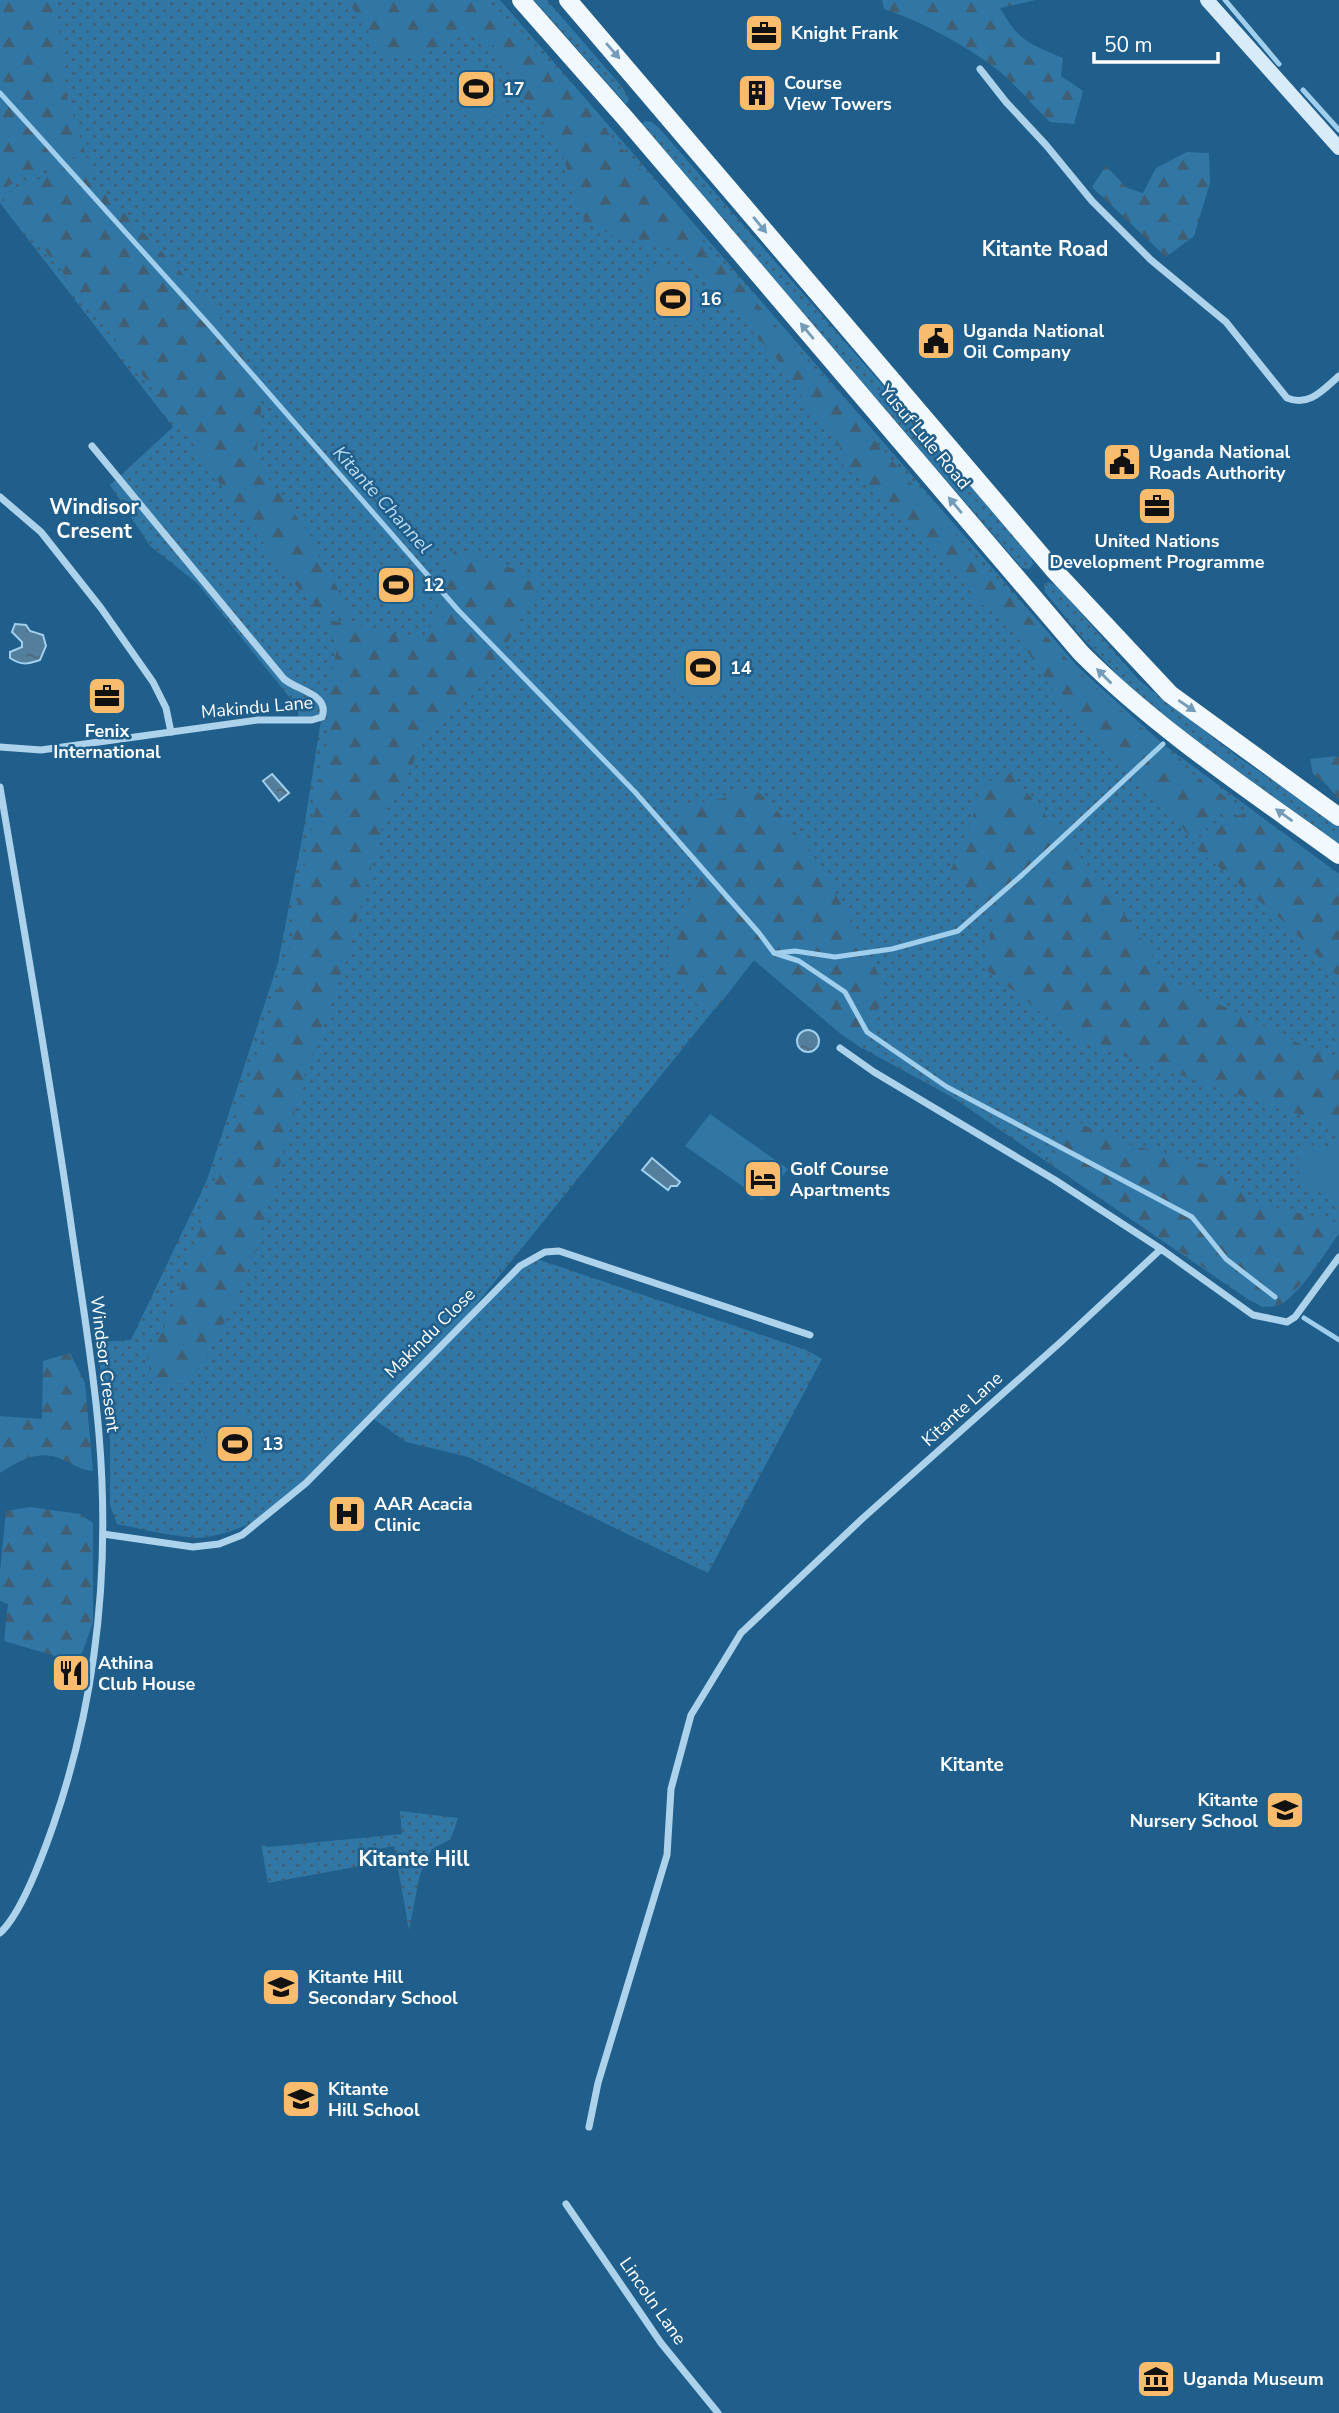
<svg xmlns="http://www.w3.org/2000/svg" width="1339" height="2413" font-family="'Nunito Sans',sans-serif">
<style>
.grass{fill:url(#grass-dots)}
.forest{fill:url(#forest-firs)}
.green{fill:#3177a6}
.water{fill:url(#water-ripples);stroke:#a0cfed;stroke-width:2}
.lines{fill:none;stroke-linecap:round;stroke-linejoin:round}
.stream{stroke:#a0cfed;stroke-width:5}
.minor{stroke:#add2eb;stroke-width:7}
.secondary{stroke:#d8ebf9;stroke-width:14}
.primary{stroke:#f1f8fe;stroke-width:18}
.oneway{fill:#749cb9}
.labels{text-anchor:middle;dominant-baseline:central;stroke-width:5;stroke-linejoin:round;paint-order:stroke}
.poi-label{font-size:18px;font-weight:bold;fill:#fff;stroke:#205e8b;text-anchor:start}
.street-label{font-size:18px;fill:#fff;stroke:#205e8b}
.water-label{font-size:19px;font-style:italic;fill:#b8dbf2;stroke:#205e8b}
.neighbourhood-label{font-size:19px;font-weight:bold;fill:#fff;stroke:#205e8b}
.quarter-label{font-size:21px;font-weight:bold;fill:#fff;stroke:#205e8b}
</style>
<defs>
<pattern id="grass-dots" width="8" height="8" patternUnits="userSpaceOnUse" patternTransform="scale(1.75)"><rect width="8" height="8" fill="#3177a6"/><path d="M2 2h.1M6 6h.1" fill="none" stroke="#405f74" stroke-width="1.8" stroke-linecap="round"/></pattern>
<pattern id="forest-firs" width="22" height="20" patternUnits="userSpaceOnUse" patternTransform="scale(1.75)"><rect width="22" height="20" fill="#3177a6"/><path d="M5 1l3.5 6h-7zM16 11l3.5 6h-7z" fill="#405f74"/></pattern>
<pattern id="water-ripples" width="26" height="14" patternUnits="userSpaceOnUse" patternTransform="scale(1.75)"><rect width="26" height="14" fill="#537f9d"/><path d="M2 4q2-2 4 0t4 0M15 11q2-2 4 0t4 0" fill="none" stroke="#506879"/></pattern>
</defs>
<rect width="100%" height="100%" fill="#205e8b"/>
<g class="grass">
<path d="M0 0H500L1079 668 1163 744 1339 874V1233C1326 1252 1300 1294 1281 1304 1270 1310 1259 1305 1249 1300L952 1097 862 1048 841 1034 754 960 459 1326 521 1266 537 1259 806 1350 822 1359 708 1573 468 1457 406 1442 374 1419C325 1469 281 1524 207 1537 189 1541 138 1528 117 1524L110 1505V1442L97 1342 131 1340 207 1180 278 963 304 828 321 720 298 722V708L197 583 150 546 110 485 173 427 0 203Z"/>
<path d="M534 0H547L623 88 629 100 626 104Z"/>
<path d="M644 121 652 122 660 129 1031 556 1033 564 1029 569 1022 568 1017 562 641 126Z"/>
<path d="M1048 582 1057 586 1139 680 1238 757 1339 826V844L1179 728 1131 689 1078 633 1045 592 1044 584Z"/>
<path d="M400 1811 458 1818 451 1839 432 1849 420 1874 409 1930 394 1846 369 1851 371 1864 268 1883 261 1844 268 1847 402 1834Z"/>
</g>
<g class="forest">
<path d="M0 0H56L64 87 85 153 22 178 0 191Z"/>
<path d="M346 0H487L500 22 520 31 809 363 958 538 1067 659 1099 692 1140 726 1175 762 1241 808 1211 816 1189 836 1140 776 1120 764 1088 726 1054 691 1007 621 976 600 949 558 934 544 919 537 907 518 883 496 844 467 839 445 832 435 813 414 774 355 750 329 707 275 691 260 672 249 617 237 586 223 576 201 564 159 556 142 543 122 529 107 520 92 508 64 493 45 485 39 468 36 450 39 429 52 389 59C373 41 362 19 346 0Z"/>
<path d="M882 0H1036L1000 8C1018 41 1030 44 1063 58L1061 76 1083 91 1074 124 1050 122C1032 105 1015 83 995 68 963 44 923 22 884 9Z"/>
<path d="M1187 152 1209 153 1210 183 1194 236 1166 257 1092 187 1106 166 1127 188 1143 193 1156 168Z"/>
<path d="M88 158 93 184 106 193 197 289 223 322 240 350 262 404 256 457 267 477 314 540 320 560 329 570 349 614 312 606 237 509 179 423 85 300 1 196Z"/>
<path d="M455 550 543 578 489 677 427 730 404 784 387 809 347 957 306 1070 255 1253 231 1310 194 1380 159 1387 147 1358 170 1318 287 964 329 732 331 717 323 707 338 645 308 609 330 620 426 640Z"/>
<path d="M1337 756 1339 757V800L1327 785 1313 774 1310 759Z"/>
<path d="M1011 773 1110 893 1169 981 1255 1021 1320 1054 1339 1069V1126L1274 1107 1077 1040 984 968 993 919 948 875 966 839 983 784Z"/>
<path d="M753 787C813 839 847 916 884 984L875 1027 862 1048 841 1034 754 960 716 1009 697 1005 665 958 705 864 676 834 682 806 724 798Z"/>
<path d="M1252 811 1339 874V978L1287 924 1192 845 1215 823Z"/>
<path d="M1075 1121 1127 1144 1212 1166 1258 1203 1339 1223V1233L1308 1277 1281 1304 1262 1307 1049 1163Z"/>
<path d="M70 1353 85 1383 93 1471C77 1470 67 1459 52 1456 33 1452 15 1463 0 1473V1416L42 1419 43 1361Z"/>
<path d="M30 1507 80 1514 93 1523V1622L80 1659 55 1656 4 1641 8 1604 0 1601V1572L6 1511Z"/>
</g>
<g class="green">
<path d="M466 64C494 67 501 80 503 107L498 114 483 122 468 117 455 108C450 88 450 78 466 64Z"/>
<path d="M667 266C686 271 712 301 696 320 694 323 690 325 687 327 659 325 644 305 645 277L656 267Z"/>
<path d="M397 558C419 569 421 583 416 605L404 612C370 604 358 571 397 558Z"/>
<path d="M712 642C730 652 740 670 724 689 716 697 703 700 692 702L676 692C674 675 673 650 694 643 699 642 707 643 712 642Z"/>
<path d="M710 1114 788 1169 762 1200 685 1146Z"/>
<path d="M1311 1145 1326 1146 1339 1153V1192L1333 1196C1308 1193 1279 1163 1311 1145Z"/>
<path d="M245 1414C258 1419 262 1425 268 1437 253 1483 180 1468 211 1432 221 1422 231 1416 245 1414Z"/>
</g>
<g class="water">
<path d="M15 624 26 625 30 631 43 635 46 646 40 660C28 664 22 666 10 658V652L22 647V642L12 632Z"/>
<path d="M272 774 289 793 279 801 263 781Z"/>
<circle cx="808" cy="1041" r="11"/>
<path d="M652 1158 680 1182 677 1186H671L668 1190 642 1170Z"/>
</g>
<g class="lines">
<g class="stream">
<path d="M1225 0 1279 64"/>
<path d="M1303 90 1339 130"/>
<path d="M0 93 210 326 458 610 635 792 759 933 774 953"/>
<path d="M774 953 799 961 845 992 867 1032 947 1087 1192 1217 1226 1259 1275 1297"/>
<path d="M777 953 795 951 835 957 892 949 958 931 1022 875 1163 744"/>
<path d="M1304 1318 1339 1340"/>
</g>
<g class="minor">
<path d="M980 69 1006 102 1046 145 1092 201 1151 260 1226 322 1287 398C1309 407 1323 390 1339 376"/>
<path d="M0 497 41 532 101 608 153 682 166 708 171 732"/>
<path d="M0 747 41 750 258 720H312L322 717C330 694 298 691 284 679L92 446"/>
<path d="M0 787C24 930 49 1073 70 1217 80 1289 93 1361 99 1434 110 1565 97 1698 54 1823 44 1852 22 1913 0 1933"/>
<path d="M840 1048 874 1072 1055 1180 1161 1249"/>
<path d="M103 1534 193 1547 219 1544 242 1535 306 1483 520 1266 545 1252 559 1251 810 1335"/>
<path d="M589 2127 598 2083 667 1855 671 1789 691 1715 741 1633 863 1518 1063 1340 1161 1249 1253 1315 1287 1322 1295 1317 1339 1257"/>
<path d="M566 2204 661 2343 718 2413"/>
</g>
<path class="secondary" d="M1207 0 1339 148"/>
<g class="primary">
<path d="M521 0 626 119 1081 653C1158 730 1251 791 1339 855"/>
<path d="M568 0 1053 569 1170 694 1339 817"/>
</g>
</g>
<defs><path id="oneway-solid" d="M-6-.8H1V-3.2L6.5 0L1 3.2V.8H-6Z" transform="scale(1.75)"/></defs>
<g class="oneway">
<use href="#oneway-solid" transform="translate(613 51) rotate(49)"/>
<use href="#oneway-solid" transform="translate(760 225) rotate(50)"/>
<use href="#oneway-solid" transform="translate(807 331) rotate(-130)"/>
<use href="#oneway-solid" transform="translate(955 505) rotate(-130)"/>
<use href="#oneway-solid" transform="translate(1104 676) rotate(-135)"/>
<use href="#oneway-solid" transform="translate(1187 706) rotate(34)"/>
<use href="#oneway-solid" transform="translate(1284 815) rotate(-144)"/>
</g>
<defs>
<g id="office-square" transform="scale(2.0125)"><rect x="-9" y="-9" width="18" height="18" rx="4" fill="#f9bc6d" stroke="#205e8b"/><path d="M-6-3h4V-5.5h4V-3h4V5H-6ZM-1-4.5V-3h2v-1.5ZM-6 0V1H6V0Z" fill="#111"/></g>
<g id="stadium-square" transform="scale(2.0125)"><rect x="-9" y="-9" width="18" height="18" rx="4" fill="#f9bc6d" stroke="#205e8b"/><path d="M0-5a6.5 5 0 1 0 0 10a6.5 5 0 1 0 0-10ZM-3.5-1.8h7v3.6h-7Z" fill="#111"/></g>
<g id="building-square" transform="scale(2.0125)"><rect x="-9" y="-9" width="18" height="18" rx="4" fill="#f9bc6d" stroke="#205e8b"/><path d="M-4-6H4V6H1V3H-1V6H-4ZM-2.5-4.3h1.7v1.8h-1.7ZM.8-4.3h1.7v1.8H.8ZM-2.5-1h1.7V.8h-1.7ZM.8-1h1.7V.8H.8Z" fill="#111"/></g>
<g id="civic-square" transform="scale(2.0125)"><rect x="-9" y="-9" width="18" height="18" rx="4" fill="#f9bc6d" stroke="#205e8b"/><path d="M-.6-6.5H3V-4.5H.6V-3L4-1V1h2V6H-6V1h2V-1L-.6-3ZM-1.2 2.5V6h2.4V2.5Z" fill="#111"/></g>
<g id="hotel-square" transform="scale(2.0125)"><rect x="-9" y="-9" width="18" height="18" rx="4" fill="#f9bc6d" stroke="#205e8b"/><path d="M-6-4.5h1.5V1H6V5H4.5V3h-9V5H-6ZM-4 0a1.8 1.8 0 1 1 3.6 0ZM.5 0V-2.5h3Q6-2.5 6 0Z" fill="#111"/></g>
<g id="hospital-square" transform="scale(2.0125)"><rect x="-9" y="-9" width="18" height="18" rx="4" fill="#f9bc6d" stroke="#205e8b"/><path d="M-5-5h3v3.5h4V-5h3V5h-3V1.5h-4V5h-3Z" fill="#111"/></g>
<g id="restaurant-square" transform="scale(2.0125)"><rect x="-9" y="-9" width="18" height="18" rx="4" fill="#f9bc6d" stroke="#205e8b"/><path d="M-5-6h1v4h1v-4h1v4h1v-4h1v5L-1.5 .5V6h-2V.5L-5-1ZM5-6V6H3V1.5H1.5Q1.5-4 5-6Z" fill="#111"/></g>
<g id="school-square" transform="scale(2.0125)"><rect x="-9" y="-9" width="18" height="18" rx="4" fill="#f9bc6d" stroke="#205e8b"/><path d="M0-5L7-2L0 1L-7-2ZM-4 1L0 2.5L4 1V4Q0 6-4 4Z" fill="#111"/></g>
<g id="museum-square" transform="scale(2.0125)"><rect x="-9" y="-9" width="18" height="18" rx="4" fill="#f9bc6d" stroke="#205e8b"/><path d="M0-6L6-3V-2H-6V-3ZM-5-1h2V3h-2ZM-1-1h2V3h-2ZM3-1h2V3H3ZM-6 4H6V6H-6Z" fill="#111"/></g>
</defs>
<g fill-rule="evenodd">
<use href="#office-square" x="764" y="33"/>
<use href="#stadium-square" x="476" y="89"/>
<use href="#building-square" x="757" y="93"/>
<use href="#stadium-square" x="673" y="299"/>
<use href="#civic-square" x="936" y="341"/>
<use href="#civic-square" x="1122" y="462"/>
<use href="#office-square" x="1157" y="506"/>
<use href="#stadium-square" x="396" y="585"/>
<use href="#stadium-square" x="703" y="668"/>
<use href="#office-square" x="107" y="696"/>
<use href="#hotel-square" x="763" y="1179"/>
<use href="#stadium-square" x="235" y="1444"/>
<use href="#hospital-square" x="347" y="1514"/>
<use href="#restaurant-square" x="71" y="1673"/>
<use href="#school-square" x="1285" y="1810"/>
<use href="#school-square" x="281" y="1987"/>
<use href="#school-square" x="301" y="2099"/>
<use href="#museum-square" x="1156" y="2379"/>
</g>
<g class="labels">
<g class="poi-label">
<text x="791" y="33">Knight Frank</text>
<text x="784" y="83">Course<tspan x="784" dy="21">View Towers</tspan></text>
<text x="503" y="89">17</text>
<text x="700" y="299">16</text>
<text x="963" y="331">Uganda National<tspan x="963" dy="21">Oil Company</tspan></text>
<text x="1149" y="452">Uganda National<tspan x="1149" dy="21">Roads Authority</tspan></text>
<text x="1157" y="541" text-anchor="middle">United Nations<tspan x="1157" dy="21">Development Programme</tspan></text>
<text x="423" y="585">12</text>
<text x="730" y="668">14</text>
<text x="107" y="731" text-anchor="middle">Fenix<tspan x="107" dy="21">International</tspan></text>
<text x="790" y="1169">Golf Course<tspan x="790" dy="21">Apartments</tspan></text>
<text x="262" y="1444">13</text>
<text x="374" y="1504">AAR Acacia<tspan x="374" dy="21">Clinic</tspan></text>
<text x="98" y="1663">Athina<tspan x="98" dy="21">Club House</tspan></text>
<text x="1258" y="1800" text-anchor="end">Kitante<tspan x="1258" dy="21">Nursery School</tspan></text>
<text x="308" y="1977">Kitante Hill<tspan x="308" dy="21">Secondary School</tspan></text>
<text x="328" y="2089">Kitante<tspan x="328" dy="21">Hill School</tspan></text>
<text x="1183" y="2379">Uganda Museum</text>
</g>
<g class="street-label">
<text transform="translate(925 437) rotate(50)">Yusuf Lule Road</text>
<text transform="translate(257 707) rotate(-5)">Makindu Lane</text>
<text transform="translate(430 1333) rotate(-45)">Makindu Close</text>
<text transform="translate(105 1364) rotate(83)">Windsor Cresent</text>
<text transform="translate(962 1409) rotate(-42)">Kitante Lane</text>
<text transform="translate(653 2301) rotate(55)">Lincoln Lane</text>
</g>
<g class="water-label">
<text transform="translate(382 500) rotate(48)">Kitante Channel</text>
</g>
<g class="neighbourhood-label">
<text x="972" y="1765">Kitante</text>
</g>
<g class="quarter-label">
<text x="1045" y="249">Kitante Road</text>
<text x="94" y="507">Windisor<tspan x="94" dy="24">Cresent</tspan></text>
<text x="414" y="1859">Kitante Hill</text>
</g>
</g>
<path d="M1094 52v10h124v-10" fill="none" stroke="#ffffff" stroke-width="3.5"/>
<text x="1104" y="52" font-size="21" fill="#ffffff" stroke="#205e8b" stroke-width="5" paint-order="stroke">50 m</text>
</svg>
